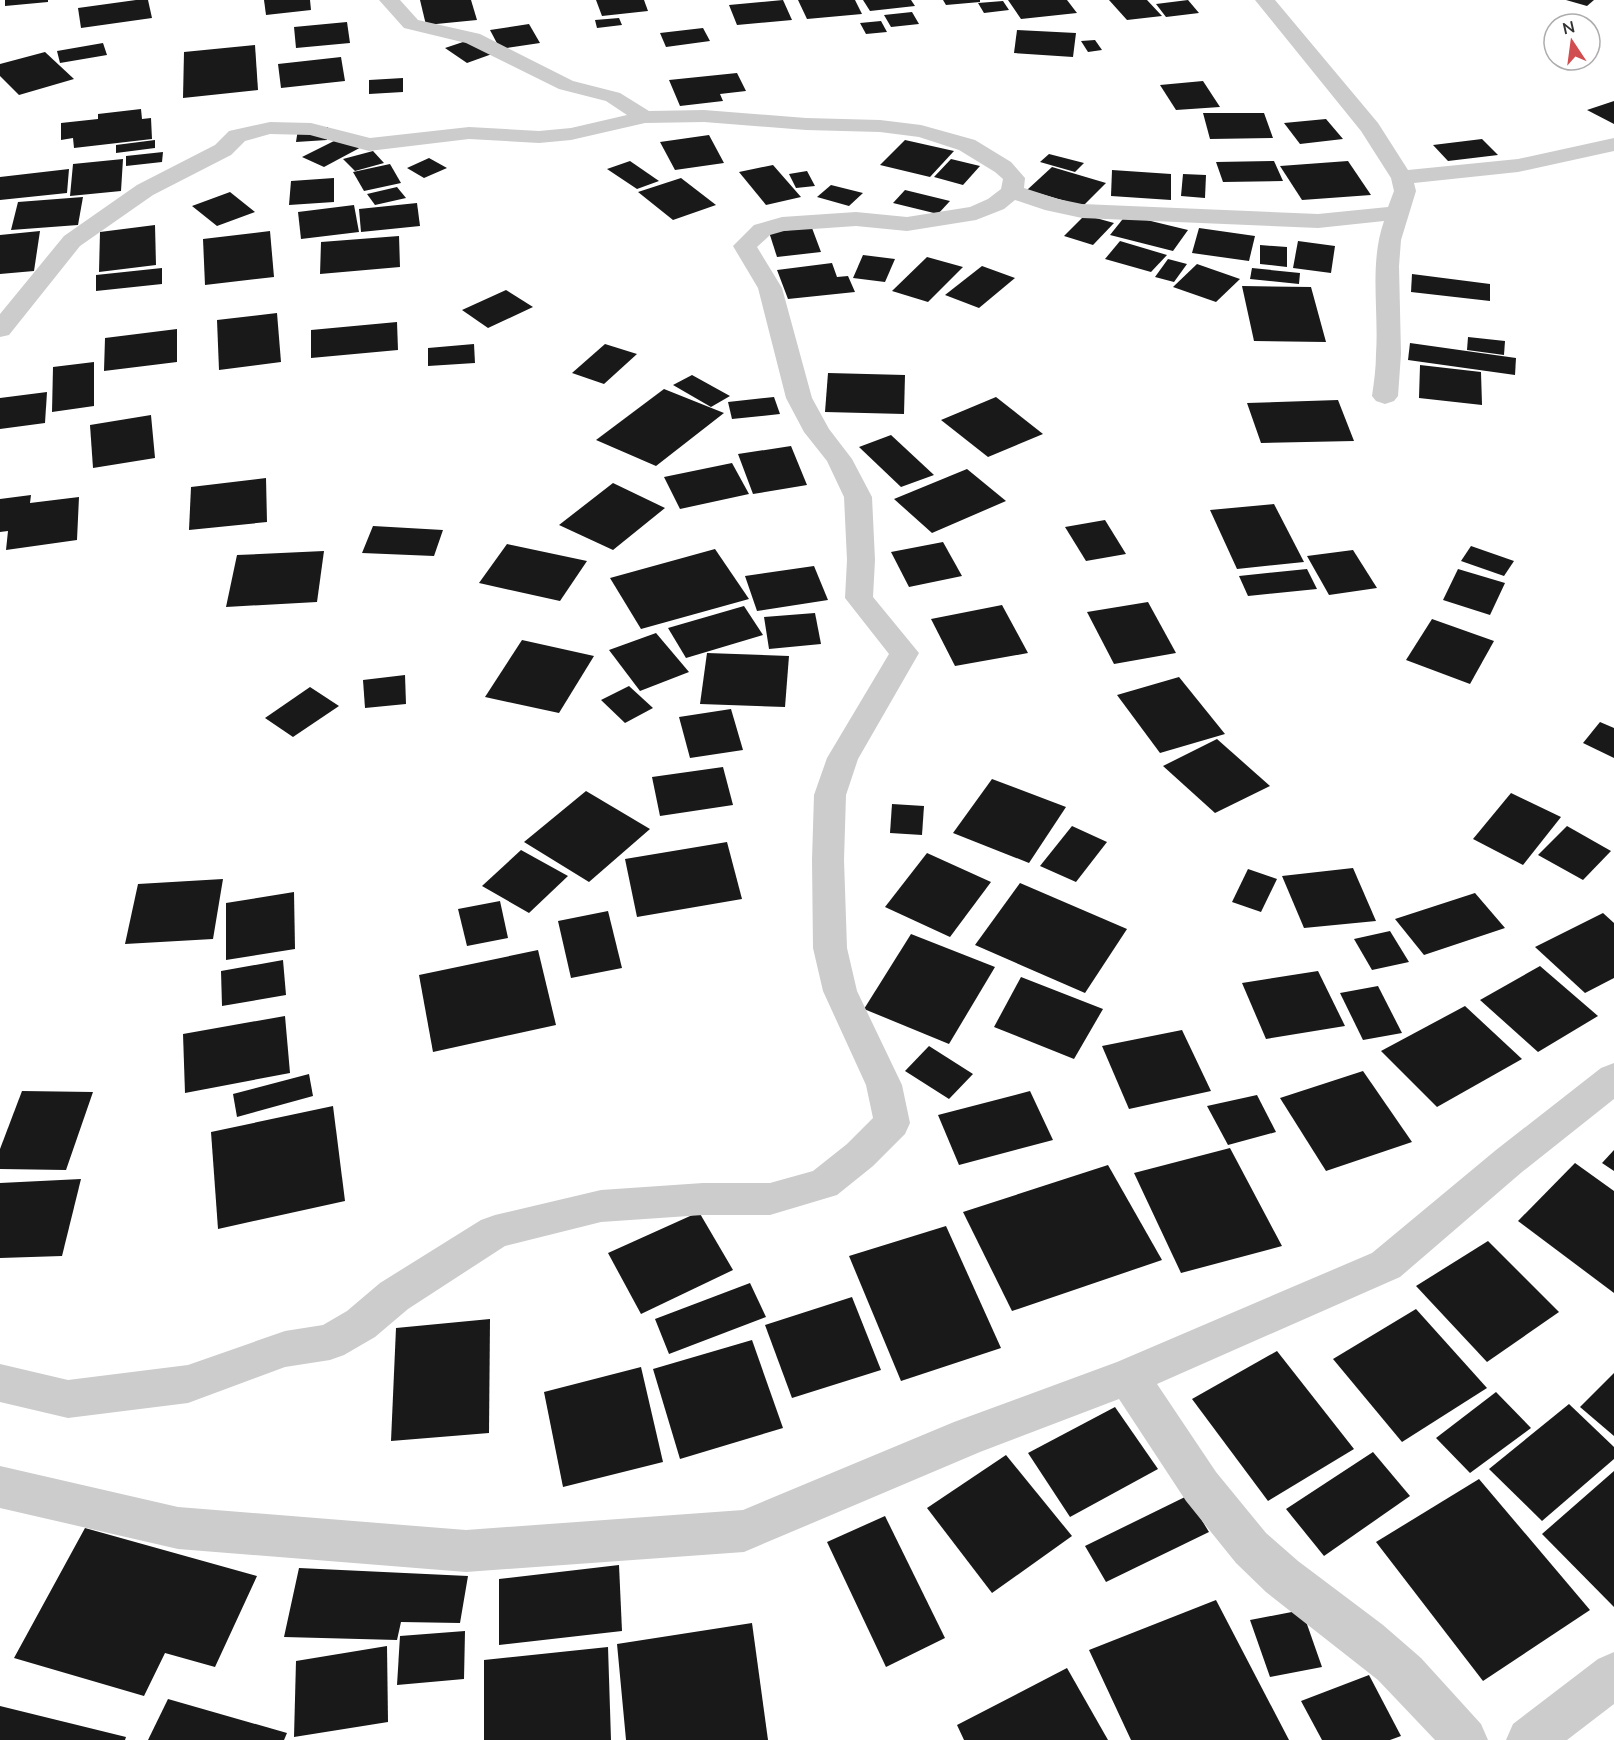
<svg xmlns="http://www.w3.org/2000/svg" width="1614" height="1740" font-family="Mulish,sans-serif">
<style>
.building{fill:#191919}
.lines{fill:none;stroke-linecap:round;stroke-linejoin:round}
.minor{fill:#ccc;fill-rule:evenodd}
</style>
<rect width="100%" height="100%" fill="#fff"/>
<!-- building -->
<g class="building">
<polygon points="5,0 48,0 48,2 5,6"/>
<polygon points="136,0 148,0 152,18 81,28 78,8"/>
<polygon points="264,0 310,0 311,10 266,15"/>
<polygon points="420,0 471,0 477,20 426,25"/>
<polygon points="596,0 644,0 648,11 602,16"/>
<polygon points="783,0 792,20 737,25 729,5"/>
<polygon points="798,0 855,0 862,14 807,19"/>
<polygon points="863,0 911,0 915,6 870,11"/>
<polygon points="943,0 980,0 980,2 946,5"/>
<polygon points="1008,0 1067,0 1077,13 1021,19"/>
<polygon points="1109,0 1147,0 1162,16 1127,20"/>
<polygon points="1188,0 1199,13 1166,17 1156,4"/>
<polygon points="1566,0 1594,0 1587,6"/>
<polygon points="1003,1 1009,10 984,13 978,3"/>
<polygon points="912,12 919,24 891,27 884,15"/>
<polygon points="619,18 622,25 597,28 595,20"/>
<polygon points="881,21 887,32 866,34 860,23"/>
<polygon points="347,22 350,43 296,48 294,27"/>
<polygon points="529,24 540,43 500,49 490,30"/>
<polygon points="703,28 710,41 666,47 660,33"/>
<polygon points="1017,30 1076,33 1073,57 1014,53"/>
<polygon points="469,40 492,54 467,63 445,48"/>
<polygon points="1095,40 1102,50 1088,52 1081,41"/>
<polygon points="103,43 107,55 60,63 57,51"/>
<polygon points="255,45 258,90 183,98 184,52"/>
<polygon points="45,52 74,79 19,95 0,76 0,64"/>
<polygon points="341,57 345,81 281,88 278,64"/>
<polygon points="737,73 746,91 720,94 723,101 680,106 669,80"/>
<polygon points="403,78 403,92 369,94 369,80"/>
<polygon points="1203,81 1220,107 1176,110 1160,85"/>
<polygon points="1614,101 1614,124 1587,110"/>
<polygon points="141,109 142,119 151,118 152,139 74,148 73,138 61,140 61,123 98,119 98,114"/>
<polygon points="1203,113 1264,113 1273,138 1210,139"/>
<polygon points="1326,119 1343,139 1300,144 1284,123"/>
<polygon points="328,127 327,140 296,142 298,129"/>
<polygon points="346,135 367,144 324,167 302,157"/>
<polygon points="709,135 724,163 675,170 660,142"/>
<polygon points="1482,139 1498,155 1448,161 1433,145"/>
<polygon points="155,140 155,148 116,153 116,145"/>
<polygon points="905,140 954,151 930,177 880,165"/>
<polygon points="373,151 384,163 355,171 343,159"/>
<polygon points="163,152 162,162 126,166 126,156"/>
<polygon points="1049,154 1084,163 1075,172 1040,162"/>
<polygon points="429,158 447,168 424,178 407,168"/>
<polygon points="123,159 121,191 70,196 73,164"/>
<polygon points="951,159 980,166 963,185 934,177"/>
<polygon points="630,161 659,181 637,189 607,169"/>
<polygon points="1274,161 1283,181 1223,182 1216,162"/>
<polygon points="1348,161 1371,195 1302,200 1280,166"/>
<polygon points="390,164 401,183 364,191 353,172"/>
<polygon points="773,165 801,197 766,205 739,172"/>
<polygon points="1052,167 1106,183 1083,206 1027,190"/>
<polygon points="69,169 67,193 0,200 0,177"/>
<polygon points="1112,170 1171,174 1171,200 1111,196"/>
<polygon points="807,171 815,186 796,188 789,174"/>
<polygon points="1183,174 1206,175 1205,198 1181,196"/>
<polygon points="334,178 334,202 289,205 291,181"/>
<polygon points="681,178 716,205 673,220 638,192"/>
<polygon points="831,185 863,193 849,206 817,197"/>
<polygon points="397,187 406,198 375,205 367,194"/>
<polygon points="905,190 950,201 938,214 893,203"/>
<polygon points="230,192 255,212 217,226 192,206"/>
<polygon points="83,197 78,225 11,230 18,202"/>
<polygon points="417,203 420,226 361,232 359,209"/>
<polygon points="354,205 359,232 301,239 298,212"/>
<polygon points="1085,215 1114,223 1093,245 1064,236"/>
<polygon points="1126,215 1188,230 1173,251 1110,235"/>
<polygon points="155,225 156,265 99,272 100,232"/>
<polygon points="812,228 821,252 777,257 769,232"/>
<polygon points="1199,228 1255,236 1249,261 1192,253"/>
<polygon points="40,231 34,271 0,274 0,235"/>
<polygon points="270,231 274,277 205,285 203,239"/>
<polygon points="399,236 400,267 320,274 321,242"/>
<polygon points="1120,241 1167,255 1151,272 1105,259"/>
<polygon points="1298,241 1335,246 1331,273 1293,268"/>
<polygon points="1260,245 1287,247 1287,267 1260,264"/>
<polygon points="863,255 895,259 885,282 853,278"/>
<polygon points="927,257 963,267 928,302 892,291"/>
<polygon points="1168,259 1187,264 1174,282 1155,277"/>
<polygon points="832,263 837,277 848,276 855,292 788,299 777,270"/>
<polygon points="1197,264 1240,279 1216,302 1173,287"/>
<polygon points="982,266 1015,278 979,308 945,295"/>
<polygon points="162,268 162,284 96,291 96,275"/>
<polygon points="1252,268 1300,273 1299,284 1250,279"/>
<polygon points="1412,274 1490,284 1490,301 1411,292"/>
<polygon points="1242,286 1311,287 1326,342 1254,341"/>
<polygon points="506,290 533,307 488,328 462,310"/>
<polygon points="277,313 281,362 219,370 217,320"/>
<polygon points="397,322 398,350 311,358 311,330"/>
<polygon points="177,329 177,362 104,371 105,338"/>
<polygon points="1468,337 1505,341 1504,355 1467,350"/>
<polygon points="1410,343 1516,358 1515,375 1408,360"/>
<polygon points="474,344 475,363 428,366 428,348"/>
<polygon points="605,344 637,354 604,384 572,373"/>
<polygon points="94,362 94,406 52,412 53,367"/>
<polygon points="1420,365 1481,372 1482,405 1419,398"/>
<polygon points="828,373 905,375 904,414 825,412"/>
<polygon points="692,375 730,396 711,407 673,385"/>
<polygon points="664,389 724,413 656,466 596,440"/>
<polygon points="47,392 45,423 0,429 0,398"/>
<polygon points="774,397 780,414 732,419 728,402"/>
<polygon points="996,397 1043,434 988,457 941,420"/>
<polygon points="1338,400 1354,441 1261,443 1247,403"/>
<polygon points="151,415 155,458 93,468 90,425"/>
<polygon points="891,435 934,475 901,487 859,447"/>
<polygon points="791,446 807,485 753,494 738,454"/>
<polygon points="732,463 749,494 680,509 664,477"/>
<polygon points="967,469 1006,501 932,533 894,499"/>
<polygon points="266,478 267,522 189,530 191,487"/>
<polygon points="613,483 665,508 613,550 559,525"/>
<polygon points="31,495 30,503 79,497 77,540 6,550 8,531 0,532 0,499"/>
<polygon points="1274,504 1304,562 1237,569 1210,510"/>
<polygon points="1105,520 1126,554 1086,561 1065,527"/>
<polygon points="373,526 443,530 434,556 362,553"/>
<polygon points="943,542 962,576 909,587 891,552"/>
<polygon points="507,544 587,561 560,601 479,583"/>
<polygon points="1471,546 1514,561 1504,576 1461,561"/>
<polygon points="715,549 749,599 641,629 610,578"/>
<polygon points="1353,550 1377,588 1329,595 1307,556"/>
<polygon points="324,551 317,602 226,607 237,555"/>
<polygon points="814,566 828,600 757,611 745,576"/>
<polygon points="1307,569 1317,589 1248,596 1239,576"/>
<polygon points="1458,569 1505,583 1490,615 1443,600"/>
<polygon points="1148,602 1176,653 1114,664 1087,612"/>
<polygon points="1002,605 1028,653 955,666 931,619"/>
<polygon points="744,606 763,635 686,658 668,628"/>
<polygon points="815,613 821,644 769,649 764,617"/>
<polygon points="1432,619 1494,641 1470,684 1406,660"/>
<polygon points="656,633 689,672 640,691 609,650"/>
<polygon points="522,640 594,656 559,713 485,697"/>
<polygon points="707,653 789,656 785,707 700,704"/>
<polygon points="405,675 406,704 365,708 363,680"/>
<polygon points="1179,677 1225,734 1160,753 1117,695"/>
<polygon points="629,686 653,708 625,723 601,700"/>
<polygon points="310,687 339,706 293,737 265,718"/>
<polygon points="731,709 743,750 690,758 679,717"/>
<polygon points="1600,722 1614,728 1614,758 1583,743"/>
<polygon points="1217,739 1270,786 1215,813 1163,766"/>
<polygon points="723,767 733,805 660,816 652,777"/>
<polygon points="992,779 1066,807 1029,863 953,833"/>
<polygon points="586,791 650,829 589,882 524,842"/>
<polygon points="1511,793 1561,817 1523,865 1473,839"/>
<polygon points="892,804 924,806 922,835 890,833"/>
<polygon points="1072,826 1107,842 1076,882 1040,866"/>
<polygon points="1567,826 1611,851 1583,880 1538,855"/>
<polygon points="727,842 742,899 637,917 625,859"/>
<polygon points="521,850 568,876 529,913 482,886"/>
<polygon points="927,853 991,882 950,937 885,907"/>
<polygon points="1353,868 1376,921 1304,928 1282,876"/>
<polygon points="1248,869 1277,879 1261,912 1232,902"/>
<polygon points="223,879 213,939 125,944 138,884"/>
<polygon points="1020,883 1127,929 1085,993 975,945"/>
<polygon points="294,892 295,949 226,960 226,903"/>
<polygon points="1475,893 1505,928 1424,955 1395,919"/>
<polygon points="500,901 508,938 467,946 458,909"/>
<polygon points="608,911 622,968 571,978 558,921"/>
<polygon points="1603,913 1614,923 1614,978 1585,993 1535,947"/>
<polygon points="1390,931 1409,962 1372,970 1354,939"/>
<polygon points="911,934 995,967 949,1044 864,1009"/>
<polygon points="538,950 556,1025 433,1052 419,975"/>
<polygon points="283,960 286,995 222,1006 221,971"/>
<polygon points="1540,966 1598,1016 1538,1052 1480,1000"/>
<polygon points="1318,971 1345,1026 1266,1039 1242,983"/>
<polygon points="1021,977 1103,1009 1074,1059 994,1027"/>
<polygon points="1378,986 1402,1033 1363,1040 1340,993"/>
<polygon points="1465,1006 1522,1059 1437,1107 1381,1051"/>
<polygon points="285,1016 290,1073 185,1093 183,1034"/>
<polygon points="1182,1030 1211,1091 1129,1109 1102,1046"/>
<polygon points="929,1046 973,1074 949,1099 905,1071"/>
<polygon points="1363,1071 1412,1142 1326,1171 1280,1098"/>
<polygon points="309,1074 313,1096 237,1117 233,1094"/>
<polygon points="22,1091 93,1092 66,1170 0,1169 0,1149"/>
<polygon points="1030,1091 1053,1140 959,1165 938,1115"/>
<polygon points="1257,1095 1276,1132 1228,1145 1207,1106"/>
<polygon points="333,1106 345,1201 218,1229 211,1132"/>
<polygon points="1230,1148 1282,1246 1181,1273 1134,1173"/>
<polygon points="1614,1150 1614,1171 1602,1163"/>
<polygon points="1575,1163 1614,1191 1614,1293 1518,1221"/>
<polygon points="1108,1165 1162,1260 1012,1311 963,1212"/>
<polygon points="81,1179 62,1256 0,1258 0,1183"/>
<polygon points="699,1212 733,1270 641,1314 608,1253"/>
<polygon points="946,1226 1001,1348 901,1381 849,1256"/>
<polygon points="1488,1241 1559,1312 1487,1362 1416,1286"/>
<polygon points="750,1283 766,1317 669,1354 655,1319"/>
<polygon points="852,1297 881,1370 792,1398 765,1325"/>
<polygon points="1416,1309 1487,1388 1402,1442 1333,1359"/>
<polygon points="490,1319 489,1433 391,1441 396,1328"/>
<polygon points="752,1340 783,1428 680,1459 653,1369"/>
<polygon points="1277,1351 1354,1449 1268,1501 1192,1399"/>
<polygon points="641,1367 663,1462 563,1487 544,1392"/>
<polygon points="1614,1373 1614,1436 1580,1407"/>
<polygon points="1496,1392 1531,1428 1470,1473 1436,1438"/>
<polygon points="1569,1404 1614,1447 1614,1459 1542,1521 1489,1469"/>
<polygon points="1115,1407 1158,1469 1070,1517 1028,1453"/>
<polygon points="1373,1452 1410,1496 1324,1556 1286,1509"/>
<polygon points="1006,1455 1072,1536 992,1593 927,1508"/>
<polygon points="1614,1471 1614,1607 1542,1534"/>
<polygon points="1479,1479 1590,1610 1483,1681 1376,1542"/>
<polygon points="1187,1496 1209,1532 1106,1582 1085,1546"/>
<polygon points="885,1516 945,1638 886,1667 827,1542"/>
<polygon points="85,1528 257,1576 215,1667 165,1653 144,1696 14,1658"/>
<polygon points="619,1565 622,1631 499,1645 499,1579"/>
<polygon points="299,1568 468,1576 460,1623 401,1622 397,1640 284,1637"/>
<polygon points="1216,1600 1289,1740 1131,1740 1089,1650"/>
<polygon points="1302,1610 1322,1667 1270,1677 1250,1620"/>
<polygon points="752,1623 768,1740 626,1740 617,1644"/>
<polygon points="465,1631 464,1679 397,1685 400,1636"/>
<polygon points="387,1646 388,1722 294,1737 296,1661"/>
<polygon points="608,1647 611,1740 484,1740 484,1660"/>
<polygon points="1067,1668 1108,1740 964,1740 957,1725"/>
<polygon points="1369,1675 1401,1736 1390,1740 1322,1740 1301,1701"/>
<polygon points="168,1699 287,1733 284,1740 148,1740"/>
<polygon points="0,1706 126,1737 125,1740 0,1740"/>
</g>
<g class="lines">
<!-- minor -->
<g class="minor">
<path d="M379,0H400L418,20L480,34L573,81L620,93L649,111L704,110L806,118L880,120L921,125L975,140L1011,162L1025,178L1024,188L1058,199L1082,204L1318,214L1388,207L1394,191L1391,178L1361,131L1255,0H1275L1378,123L1408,170L1518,159L1614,138V151L1518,172L1414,183L1416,191L1401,240L1399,266L1401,354L1398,396L1394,401L1385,404L1376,401L1372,396C1374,382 1376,368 1376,354C1379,310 1369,264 1384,221L1318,228L1082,218L1045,210L1015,200L1004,209L976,220L907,231L856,226L784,231L770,235L757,247L782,288L812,398L829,429L852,459L872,497L875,560L873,597L919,653L858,759L846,795L844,860L847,948L857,991L902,1085L910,1123L905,1134L873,1166L837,1195L770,1215H703L601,1222L505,1246L408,1309L375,1337L344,1355L330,1360L285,1367L188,1403L68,1418L0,1402V1364L68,1380L188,1365L285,1331L323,1325L347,1311L380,1283L481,1220L495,1215L601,1190L703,1183H770L813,1171L847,1144L873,1118L866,1085L823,991L813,948L812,860L814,795L827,758L889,654L845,598L847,560L844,497L827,461L804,432L786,398L758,288L733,246L754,225L782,217L856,212L907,217L970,207L988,199L1001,189L1003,179L995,172L959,150L919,137L880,132L806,130L704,122L645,123L571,140L539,143L469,139L369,151L310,135L270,134L245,141L231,155L153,195L80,246L9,335L0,337V314L64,236L137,185L215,145L229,131L270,122L311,123L370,138L469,127L539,131L571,128L627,115L606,101L559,89L466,43L404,28Z"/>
<polygon points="1614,1063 1614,1099 1522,1172 1400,1277 1157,1384 1216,1472 1266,1533 1298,1561 1383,1625 1421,1658 1481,1724 1488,1740 1435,1740 1378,1680 1266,1592 1236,1563 1186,1501 1119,1399 980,1452 744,1552 466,1572 178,1549 0,1508 0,1466 178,1507 466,1530 743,1510 954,1422 1117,1362 1372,1253 1496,1150 1601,1068"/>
<polygon points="1614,1652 1614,1704 1567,1740 1506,1740 1513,1724 1598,1659"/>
</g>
</g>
<!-- north arrow -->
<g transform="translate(1572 42) rotate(347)"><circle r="28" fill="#ffffff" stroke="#adadad" stroke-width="1.5"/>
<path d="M0-4.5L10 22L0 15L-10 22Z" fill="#d04d50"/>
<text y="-9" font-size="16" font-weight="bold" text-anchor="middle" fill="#323232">N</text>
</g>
</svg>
